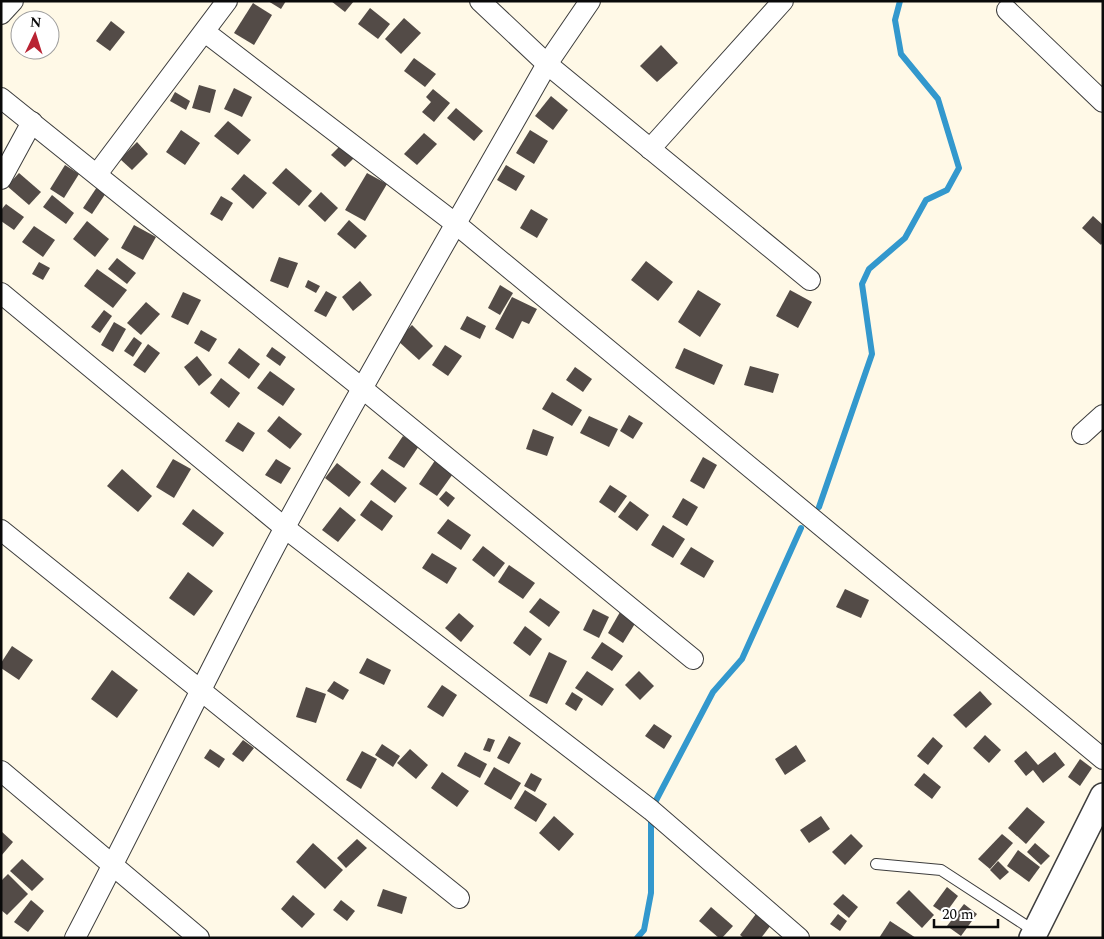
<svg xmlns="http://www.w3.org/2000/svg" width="1104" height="939" font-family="Spectral,serif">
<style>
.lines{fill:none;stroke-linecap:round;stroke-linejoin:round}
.stream{stroke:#3398cd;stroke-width:6}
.building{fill:#534b47}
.service-casing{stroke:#3d3d3d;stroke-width:12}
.minor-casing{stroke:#3d3d3d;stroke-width:22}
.tertiary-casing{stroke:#3d3d3d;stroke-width:28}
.service{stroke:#fff;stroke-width:10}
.minor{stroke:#fff;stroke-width:20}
.tertiary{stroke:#fff;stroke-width:25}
</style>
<rect width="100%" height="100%" fill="#fff9e7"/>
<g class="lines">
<!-- stream -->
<g class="stream">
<polyline points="819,507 872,354 862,284 869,269 905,238 926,200 947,190 959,168 938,99 901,54 895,20 900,1"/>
<polyline points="637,938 644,930 651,893 651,810 713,692 742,659 801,528"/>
</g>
</g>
<!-- building -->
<g class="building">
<polygon points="268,1 286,1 281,9"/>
<polygon points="331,1 354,1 345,12"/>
<polygon points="253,3 272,15 254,45 234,33"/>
<polygon points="370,8 390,24 378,39 358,24"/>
<polygon points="404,18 421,33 401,54 385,39"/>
<polygon points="111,21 125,32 110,51 96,41"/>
<polygon points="661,45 678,63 657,82 640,66"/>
<polygon points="414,58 436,74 425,87 404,71"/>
<polygon points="199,85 216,90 210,113 192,108"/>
<polygon points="234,88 252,97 242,117 224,109"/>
<polygon points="433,89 450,103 434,122 422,112 431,102 426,97"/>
<polygon points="175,92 190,101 186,110 170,101"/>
<polygon points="551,96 568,110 553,130 535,116"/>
<polygon points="456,108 483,131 474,141 447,118"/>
<polygon points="228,121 251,140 238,155 214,136"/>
<polygon points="181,130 200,143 185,165 166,152"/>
<polygon points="530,130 548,141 534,164 516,153"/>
<polygon points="424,133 437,144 417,165 404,154"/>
<polygon points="137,142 148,154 132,170 120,159"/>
<polygon points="340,146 354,158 345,167 331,155"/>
<polygon points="65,165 79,174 64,198 50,189"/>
<polygon points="506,165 525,176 516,191 497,180"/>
<polygon points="286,168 312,191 299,206 272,183"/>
<polygon points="19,173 41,192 29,205 7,186"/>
<polygon points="367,173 387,184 365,221 345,210"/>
<polygon points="244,174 267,193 253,209 231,189"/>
<polygon points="97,187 106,193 92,214 83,208"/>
<polygon points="321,192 338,208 325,222 308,206"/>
<polygon points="52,195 74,213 66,224 43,207"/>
<polygon points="221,196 233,203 222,221 210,214"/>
<polygon points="6,204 24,217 14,230 1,221 1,210"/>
<polygon points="531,209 548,219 537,238 520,228"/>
<polygon points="1093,216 1103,225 1103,242 1101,245 1082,228"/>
<polygon points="349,220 367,236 355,249 337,234"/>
<polygon points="87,221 109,239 95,257 73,239"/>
<polygon points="134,225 156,237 143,260 121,248"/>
<polygon points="34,226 55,240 43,257 22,242"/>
<polygon points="279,257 298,263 288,288 270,281"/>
<polygon points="117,258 136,273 127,284 108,269"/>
<polygon points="646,261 673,282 658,301 631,280"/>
<polygon points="39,262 50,268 43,280 32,274"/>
<polygon points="97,269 127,290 113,308 84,286"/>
<polygon points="308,280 320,286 316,293 305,287"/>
<polygon points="360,281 372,295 353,311 342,297"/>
<polygon points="500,285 513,293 500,315 488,308"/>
<polygon points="698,290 721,304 700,337 678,322"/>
<polygon points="790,290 812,302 798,328 776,316"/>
<polygon points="326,291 337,297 326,317 314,311"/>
<polygon points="183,292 201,300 188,325 171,317"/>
<polygon points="512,297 537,309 529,324 522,321 513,339 495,329"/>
<polygon points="146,302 160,314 141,335 127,323"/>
<polygon points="104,310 112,316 100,333 91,327"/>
<polygon points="467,316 486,326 480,339 460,329"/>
<polygon points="114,322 126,329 113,352 101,345"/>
<polygon points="412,325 433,346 419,360 397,340"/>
<polygon points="201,330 217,339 209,352 194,343"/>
<polygon points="134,337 142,343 133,357 124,351"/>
<polygon points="148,344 160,353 145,373 133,365"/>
<polygon points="445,345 462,356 448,376 432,365"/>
<polygon points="272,347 286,357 280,366 266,356"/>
<polygon points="239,348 260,364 249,379 228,363"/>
<polygon points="684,348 723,365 714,385 675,368"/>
<polygon points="197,356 212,375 199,386 184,367"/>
<polygon points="750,366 779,374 773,393 744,385"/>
<polygon points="575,367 592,379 583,392 566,380"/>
<polygon points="270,371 295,389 283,406 257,388"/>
<polygon points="221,378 240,393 229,408 210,393"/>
<polygon points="552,392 582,410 572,426 542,409"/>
<polygon points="629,415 643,423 633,439 620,431"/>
<polygon points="279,416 302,434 290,449 267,431"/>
<polygon points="589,416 618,429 609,447 580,433"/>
<polygon points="238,422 255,433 243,452 225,441"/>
<polygon points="533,429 554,437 547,456 526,449"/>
<polygon points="403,436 419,446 404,468 388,458"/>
<polygon points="703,457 717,465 704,489 690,481"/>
<polygon points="173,459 191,469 174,498 156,487"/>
<polygon points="276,459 291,468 281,484 265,475"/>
<polygon points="436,459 455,471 437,496 419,484"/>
<polygon points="337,463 361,482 349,497 325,478"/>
<polygon points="122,469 152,496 138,512 107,486"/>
<polygon points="382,469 407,488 395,503 370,484"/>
<polygon points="610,485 627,496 615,513 599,502"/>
<polygon points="446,491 455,498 448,507 439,499"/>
<polygon points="683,498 698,507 687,526 672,517"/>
<polygon points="371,500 393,516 382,531 360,515"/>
<polygon points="630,501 649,515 637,531 618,517"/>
<polygon points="340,507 356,520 338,542 322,530"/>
<polygon points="193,509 224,533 213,547 182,524"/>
<polygon points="448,519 471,535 461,550 437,533"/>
<polygon points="663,525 685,539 673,558 651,545"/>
<polygon points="483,546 505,563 494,577 472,560"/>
<polygon points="691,547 714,561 704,578 680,564"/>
<polygon points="432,553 457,568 447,584 422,568"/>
<polygon points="509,565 535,583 523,599 498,582"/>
<polygon points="188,572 213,591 194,616 169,598"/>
<polygon points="845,589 869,600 861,618 836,607"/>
<polygon points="540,598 560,612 549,627 529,612"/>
<polygon points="593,609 609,617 599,638 583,630"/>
<polygon points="620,612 636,622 623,643 608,633"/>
<polygon points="459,613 474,626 461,642 445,628"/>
<polygon points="525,626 542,639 530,656 513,643"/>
<polygon points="602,642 623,656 612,671 591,658"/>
<polygon points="12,646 33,660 19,680 1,668 1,663"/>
<polygon points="549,652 567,661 547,704 529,696"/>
<polygon points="367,658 391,670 384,685 359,673"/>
<polygon points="112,670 138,690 117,718 91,699"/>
<polygon points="587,671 614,689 602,706 575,688"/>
<polygon points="639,671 654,686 640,700 625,685"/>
<polygon points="334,681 349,690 343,700 327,691"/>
<polygon points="442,685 457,695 443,717 427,707"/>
<polygon points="306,687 326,694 316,723 296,717"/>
<polygon points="980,691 992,704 966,728 953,715"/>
<polygon points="572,692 583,699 576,711 565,704"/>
<polygon points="654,724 672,736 664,749 645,736"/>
<polygon points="985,735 1001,750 989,763 973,748"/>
<polygon points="509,736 521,743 509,764 497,758"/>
<polygon points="933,737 943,746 928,765 917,756"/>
<polygon points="488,738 495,740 490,752 483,750"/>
<polygon points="243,740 254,748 243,762 232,754"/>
<polygon points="382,744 400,756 393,767 375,755"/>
<polygon points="796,745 806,761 785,775 775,759"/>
<polygon points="210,749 225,759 219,768 204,758"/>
<polygon points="410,749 428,765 416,779 397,763"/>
<polygon points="362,751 377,759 361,789 346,780"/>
<polygon points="1026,751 1038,765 1055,752 1065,765 1043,783 1033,770 1026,776 1014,761"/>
<polygon points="465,752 487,764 480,778 457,766"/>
<polygon points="1080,759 1092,768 1080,786 1068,777"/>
<polygon points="494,767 521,783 511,800 484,784"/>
<polygon points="442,772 469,791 457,807 431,788"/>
<polygon points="531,773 542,779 535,792 524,786"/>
<polygon points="924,773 941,787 932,799 914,785"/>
<polygon points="525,790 547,804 536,822 514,808"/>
<polygon points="1027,807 1045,822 1026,844 1008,828"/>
<polygon points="554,816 574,834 559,851 539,833"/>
<polygon points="821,816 830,829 809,843 800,830"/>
<polygon points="1,831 13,842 1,856"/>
<polygon points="851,834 863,846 845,865 832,852"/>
<polygon points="1002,834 1013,843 990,869 978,859"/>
<polygon points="357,839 367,848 346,868 337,858"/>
<polygon points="313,843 343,870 325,889 296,862"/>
<polygon points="1035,843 1050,856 1041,865 1027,852"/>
<polygon points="1018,850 1040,867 1029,882 1007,866"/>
<polygon points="22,859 44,879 32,891 10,871"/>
<polygon points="998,861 1009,872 1000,880 990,870"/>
<polygon points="8,874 28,894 7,915 1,910 1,881"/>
<polygon points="947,887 958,896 945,914 933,906"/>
<polygon points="383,889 407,897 402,914 377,906"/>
<polygon points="909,890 934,915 922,928 896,903"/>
<polygon points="843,894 858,907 849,918 833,904"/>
<polygon points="293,895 315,914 302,928 281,909"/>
<polygon points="31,900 44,911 28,932 14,922"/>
<polygon points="341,900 355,911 347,921 333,910"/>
<polygon points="964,904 977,914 961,936 947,926"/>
<polygon points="711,907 733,926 722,938 719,938 699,921"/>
<polygon points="759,910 774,921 761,938 744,938 740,935"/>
<polygon points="838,914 847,921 840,931 830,924"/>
<polygon points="890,921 916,938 879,938"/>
</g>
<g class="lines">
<!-- service casing -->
<g class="service-casing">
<polyline id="service" points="876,864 941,870 1036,932"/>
</g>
<!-- minor casing -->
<g class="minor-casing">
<g id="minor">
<polyline points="480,1 547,64 810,280"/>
<polyline points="1007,10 1103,102"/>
<polyline points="1,14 13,1"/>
<polyline points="205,32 456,224 1103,759"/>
<polyline points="1,98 363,389 693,659"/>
<polyline points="650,149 783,1"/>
<polyline points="97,174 227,1"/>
<polyline points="1,179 32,122"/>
<polyline points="1,293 285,528 651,810 799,938"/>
<polyline points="1082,434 1103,415"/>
<polyline points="1,530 459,898"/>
<polyline points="1,771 199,938"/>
<path d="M75,938C146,802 212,664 284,529C369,373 459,219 547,64L590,1"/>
</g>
</g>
<!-- tertiary casing -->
<g class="tertiary-casing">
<polyline id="tertiary" points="1032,938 1103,796"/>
</g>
<!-- service -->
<use href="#service" class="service"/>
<!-- minor -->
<use href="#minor" class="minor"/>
<!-- tertiary -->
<use href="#tertiary" class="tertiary"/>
</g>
<!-- border -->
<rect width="1104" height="939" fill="none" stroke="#0a0a0a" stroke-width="5"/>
<!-- north arrow -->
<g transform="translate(35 35) rotate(4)"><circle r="24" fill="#ffffff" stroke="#9d9d9d"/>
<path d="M0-4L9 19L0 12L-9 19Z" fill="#b92333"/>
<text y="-8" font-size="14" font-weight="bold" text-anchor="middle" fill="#0a0a0a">N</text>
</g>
<!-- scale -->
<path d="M934 919v8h64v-8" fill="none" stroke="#0a0a0a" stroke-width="2.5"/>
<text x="942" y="919" font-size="15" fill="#0a0a0a" stroke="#ffffff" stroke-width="4" paint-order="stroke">20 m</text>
</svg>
